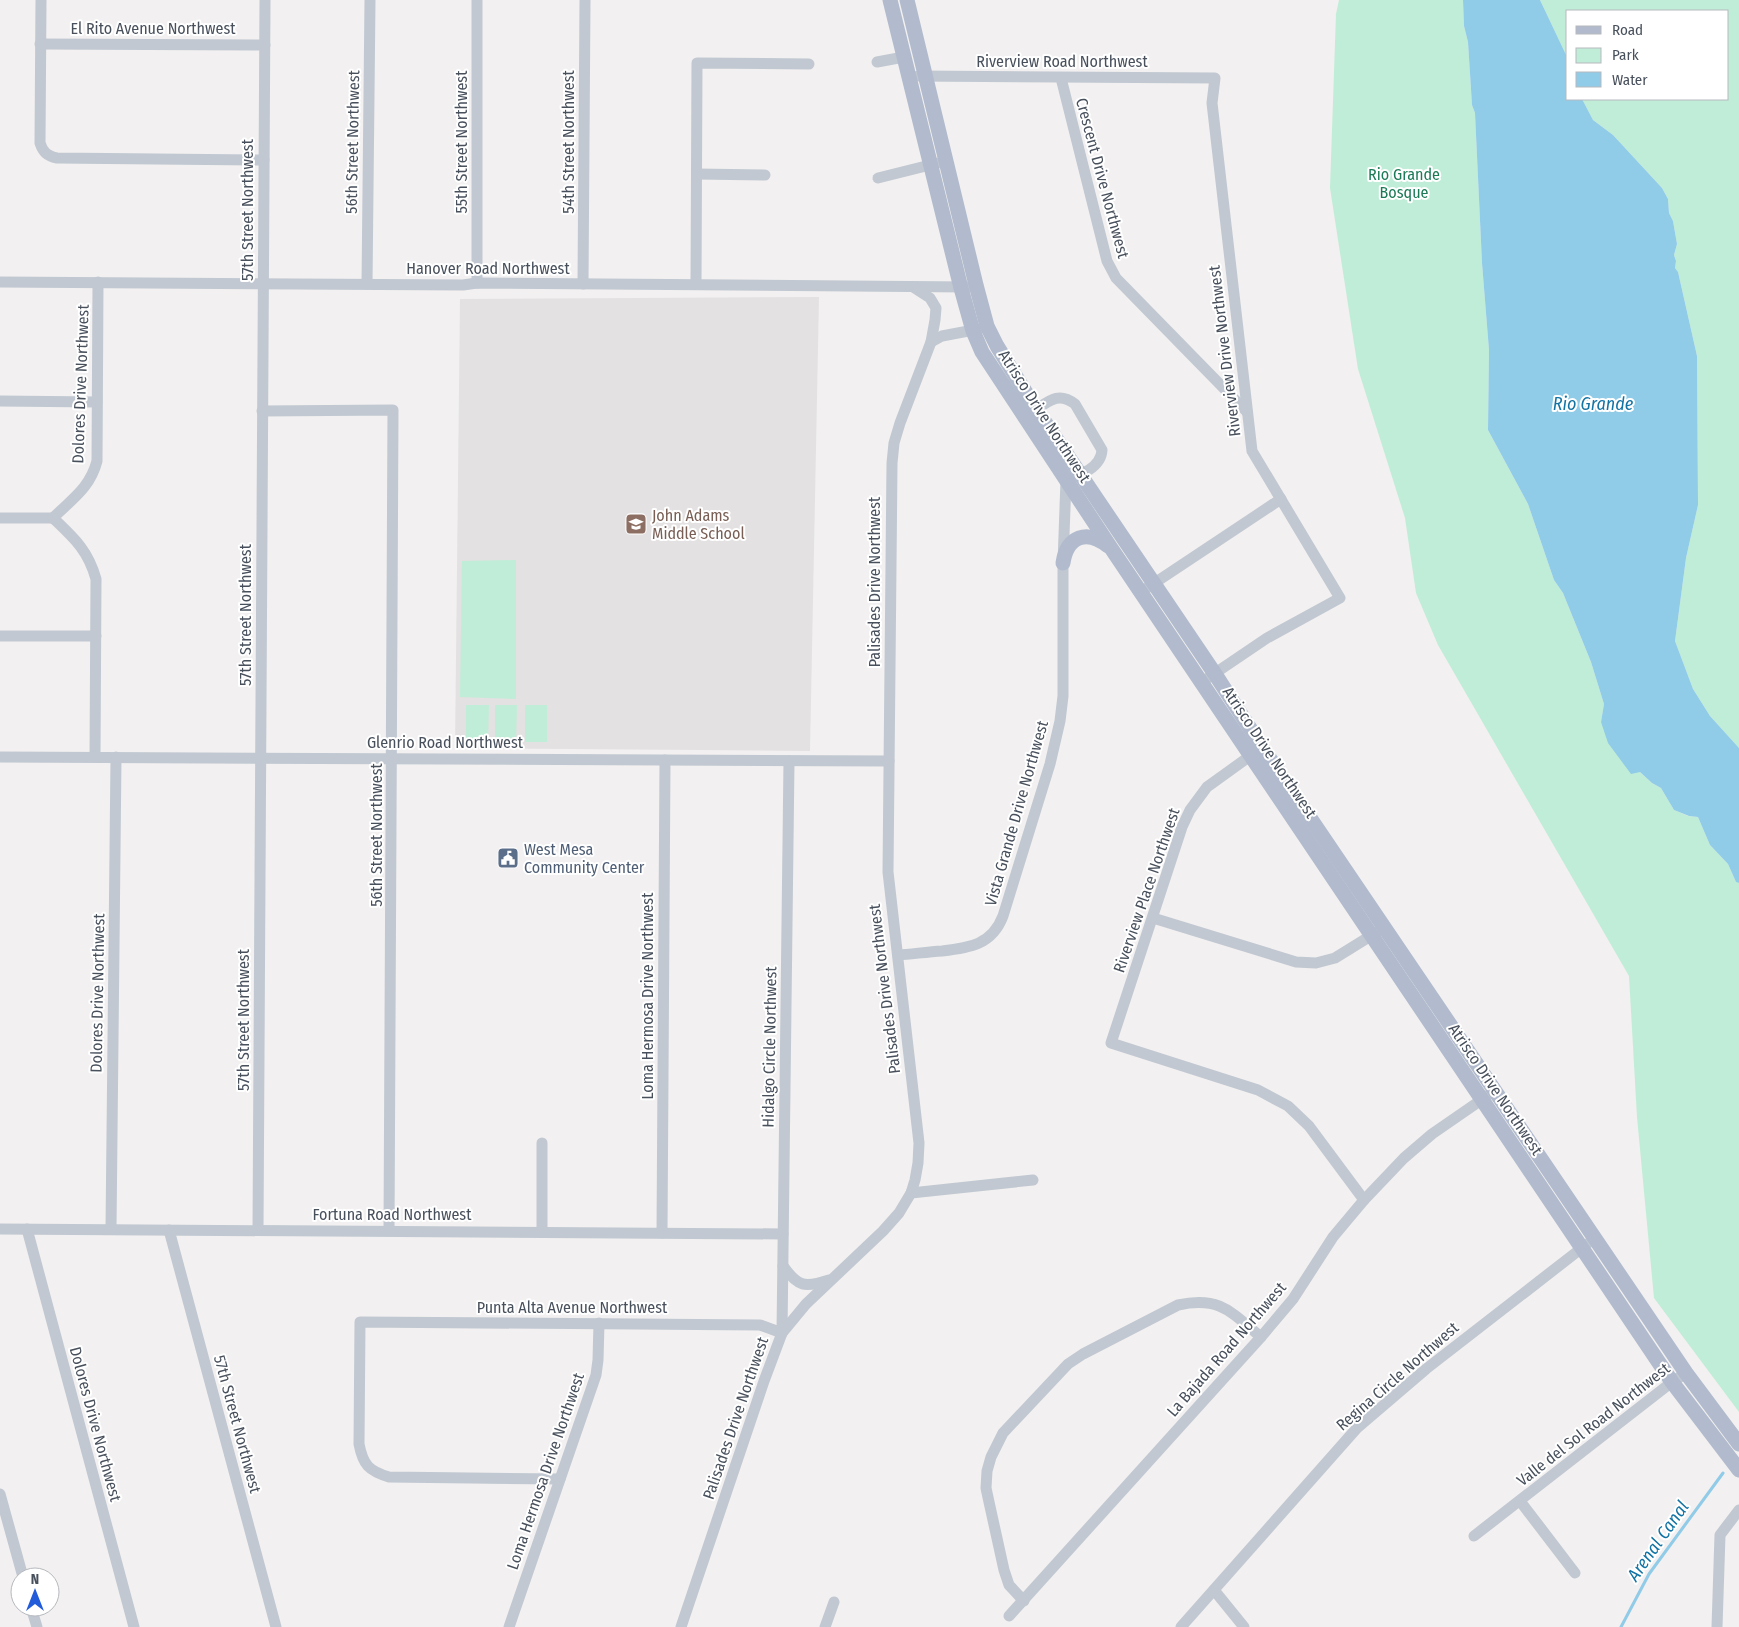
<svg xmlns="http://www.w3.org/2000/svg" width="1739" height="1627" font-family="'Fira Sans Condensed',sans-serif">
<style>
.education{fill:#e3e1e1}
.green{fill:#c0edd7}
.water{fill:#90cbe8}
.lines{fill:none;stroke-linecap:round;stroke-linejoin:round}
.stream{stroke:#90cbe8;stroke-width:3}
.minor{stroke:#c1c8d1;stroke-width:11}
.major{stroke:#b1bbcd;stroke-width:15}
.labels{text-anchor:middle;stroke-width:4;stroke-linejoin:round;paint-order:stroke}
.street-label{font-size:16px;fill:#48505c;stroke:#fff}
.park-label{font-size:16px;fill:#1c7b57;stroke:#fff}
.education-label{font-size:16px;fill:#785e54;stroke:#fff;text-anchor:start}
.service-label{font-size:16px;fill:#4e5e75;stroke:#fff;text-anchor:start}
.water-label{font-size:18px;font-style:italic;fill:#1374a4;stroke:#fff}
</style>
<rect width="100%" height="100%" fill="#f2f0f0"/>
<!-- education -->
<polygon class="education" points="819,297 810,751 455,748 460,299"/>
<!-- green -->
<g class="green">
<polygon points="1339,0 1463,0 1464,26 1468,42 1472,105 1475,113 1482,263 1489,350 1488,430 1528,504 1554,580 1563,593 1591,662 1604,704 1601,722 1640,772 1652,783 1661,788 1674,810 1688,816 1698,817 1710,845 1728,864 1736,882 1739,883 1739,1412 1654,1298 1637,1117 1629,976 1438,645 1416,593 1405,518 1358,369 1330,188 1336,14"/>
<polygon points="1540,0 1739,0 1739,748 1710,716 1693,689 1675,641 1686,558 1698,505 1697,356 1678,272 1675,268 1676,261 1674,255 1677,244 1673,221 1669,213 1668,199 1662,188 1613,135 1593,120 1582,99 1728,99 1728,11 1568,11 1568,59"/>
<polygon points="516,560 516,699 460,697 462,561"/>
<polygon points="466,705 489,705 488,742 466,741"/>
<polygon points="495,705 517,705 516,742 495,742"/>
<rect x="525" y="705" width="22" height="37"/>
</g>
<!-- water -->
<polygon class="water" points="1463,0 1540,0 1568,59 1568,99 1582,99 1593,120 1613,135 1662,188 1668,199 1669,213 1673,221 1677,244 1674,255 1676,261 1675,268 1678,272 1697,356 1698,505 1686,558 1675,641 1693,689 1710,716 1739,748 1739,883 1736,882 1728,864 1710,845 1698,817 1689,816 1674,810 1661,788 1652,783 1640,772 1631,774 1608,743 1601,722 1604,704 1591,662 1563,593 1554,580 1528,504 1488,430 1489,350 1482,263 1475,113 1472,105 1468,42 1464,26"/>
<g class="lines">
<!-- stream -->
<polyline class="stream" points="1621,1627 1649,1574 1723,1473"/>
<!-- minor -->
<g class="minor">
<path d="M41,0L40,143C43,152 47,156 57,158L264,160"/>
<polyline points="40,44 265,45"/>
<polyline points="877,62 904,57"/>
<polyline points="918,76 1215,78 1212,103 1252,451 1340,598 1267,638 1202,682"/>
<polyline points="1061,78 1107,261 1116,278 1247,412"/>
<polyline points="697,174 765,175"/>
<polyline points="878,178 938,163"/>
<polyline points="0,282 463,285 477,283 967,287"/>
<polyline points="477,283 477,0"/>
<polyline points="367,284 370,0"/>
<polyline points="583,284 585,0"/>
<polyline points="696,284 697,63 809,64"/>
<polyline points="931,342 942,336 979,329"/>
<polyline points="0,401 97,402"/>
<polyline points="262,411 393,410 389,1230"/>
<polyline points="0,518 53,518"/>
<path d="M53,518C74,538 88,550 96,579L95,757"/>
<path d="M53,518C72,499 90,488 97,461L98,282"/>
<polyline points="1147,588 1281,499"/>
<polyline points="0,636 96,636"/>
<polyline points="1257,751 1207,787 1190,810 1182,827 1111,1043 1258,1090 1288,1106 1309,1126 1364,1200"/>
<polyline points="0,757 889,761"/>
<polyline points="1153,918 1296,962 1316,963 1335,958 1377,932"/>
<path d="M898,955C912,954 927,952 942,951C969,948 992,945 1003,916L1050,764L1060,721L1063,696V563L1066,480C1080,475 1101,468 1102,450L1075,404C1057,390 1047,403 1031,413"/>
<polyline points="911,1193 1033,1180"/>
<polyline points="0,1229 783,1234"/>
<polyline points="27,1229 134,1627"/>
<polyline points="111,1229 116,757"/>
<polyline points="169,1230 276,1627"/>
<polyline points="258,1230 265,0"/>
<polyline points="542,1232 542,1143"/>
<polyline points="662,1233 665,760"/>
<path d="M783,1266C798,1287 805,1288 829,1280"/>
<polyline points="782,1333 789,761"/>
<path d="M560,1479L389,1477C369,1471 363,1465 359,1444L360,1322L760,1325L782,1333"/>
<polyline points="0,1494 23,1577"/>
<polyline points="1520,1501 1575,1573"/>
<polyline points="1474,1536 1672,1382 1686,1373"/>
<polyline points="1214,1590 1244,1627"/>
<path d="M1024,1601L1009,1585L1004,1570L989,1502L986,1488L987,1471L991,1457L1003,1433L1068,1364L1083,1354L1178,1305C1220,1296 1231,1312 1261,1337"/>
<polyline points="31,1607 37,1627"/>
<polyline points="1009,1616 1261,1337 1293,1299 1333,1237 1364,1200 1404,1158 1432,1134 1487,1096"/>
<polyline points="509,1627 596,1375 598,1360 599,1323"/>
<polyline points="681,1627 764,1381 782,1333 806,1304 883,1231 899,1213 911,1193 915,1180 918,1163 919,1143 888,872 892,463 894,443 900,423 931,342 935,320 936,308 930,298 913,287"/>
<polyline points="825,1627 834,1602"/>
<polyline points="1181,1627 1357,1428 1426,1369 1587,1244"/>
<polyline points="1717,1627 1720,1535 1739,1510"/>
</g>
<!-- major -->
<g class="major">
<polyline points="890,0 961,288 973,331 982,352 1111,548 1672,1382 1739,1470"/>
<polyline points="907,0 976,285 987,326 997,346 1036,409 1215,674 1262,747 1686,1373 1739,1444"/>
<path d="M1063,563C1067,536 1087,529 1108,546"/>
</g>
</g>
<!-- icons -->
<defs>
<g id="school-square" transform="scale(1.125)"><rect x="-9" y="-9" width="18" height="18" rx="4" fill="#8d6e63" stroke="#fff"/><path d="M0-5L7-2L0 1L-7-2ZM-4 1L0 2.5L4 1V4Q0 6-4 4Z" fill="#fff"/></g>
<g id="civic-square" transform="scale(1.125)"><rect x="-9" y="-9" width="18" height="18" rx="4" fill="#5c6f8a" stroke="#fff"/><path d="M-.6-6.5H3V-4.5H.6V-3L4-1V1h2V6H-6V1h2V-1L-.6-3ZM-1.2 2.5V6h2.4V2.5Z" fill="#fff"/></g>
</defs>
<g fill-rule="evenodd">
<use href="#school-square" x="636" y="524"/>
<use href="#civic-square" x="508" y="858"/>
</g>
<g class="labels">
<!-- street labels -->
<g class="street-label">
<text x="153" y="34">El Rito Avenue Northwest</text>
<text x="1062" y="67">Riverview Road Northwest</text>
<text transform="translate(352 142) rotate(-89)" y="6">56th Street Northwest</text>
<text transform="translate(461 142) rotate(-90)" y="6">55th Street Northwest</text>
<text transform="translate(568 142) rotate(-90)" y="6">54th Street Northwest</text>
<text transform="translate(1103 178) rotate(75)" y="6">Crescent Drive Northwest</text>
<text transform="translate(247 210) rotate(-90)" y="6">57th Street Northwest</text>
<text x="488" y="274">Hanover Road Northwest</text>
<text transform="translate(1224 351) rotate(-97)" y="6">Riverview Drive Northwest</text>
<text transform="translate(80 384) rotate(-88)" y="6">Dolores Drive Northwest</text>
<text transform="translate(1045 416) rotate(57)" y="6">Atrisco Drive Northwest</text>
<text transform="translate(874 582) rotate(-90)" y="6">Palisades Drive Northwest</text>
<text transform="translate(245 615) rotate(-90)" y="6">57th Street Northwest</text>
<text x="445" y="748">Glenrio Road Northwest</text>
<text transform="translate(1270 752) rotate(56)" y="6">Atrisco Drive Northwest</text>
<text transform="translate(1016 813) rotate(-74)" y="6">Vista Grande Drive Northwest</text>
<text transform="translate(376 835) rotate(-90)" y="6">56th Street Northwest</text>
<text transform="translate(1146 890) rotate(-71)" y="6">Riverview Place Northwest</text>
<text transform="translate(884 989) rotate(-97)" y="6">Palisades Drive Northwest</text>
<text transform="translate(97 993) rotate(-89)" y="6">Dolores Drive Northwest</text>
<text transform="translate(647 996) rotate(-90)" y="6">Loma Hermosa Drive Northwest</text>
<text transform="translate(243 1020) rotate(-90)" y="6">57th Street Northwest</text>
<text transform="translate(769 1047) rotate(-89)" y="6">Hidalgo Circle Northwest</text>
<text transform="translate(1496 1089) rotate(56)" y="6">Atrisco Drive Northwest</text>
<text x="392" y="1220">Fortuna Road Northwest</text>
<text x="572" y="1313">Punta Alta Avenue Northwest</text>
<text transform="translate(1226 1349) rotate(-49)" y="6">La Bajada Road Northwest</text>
<text transform="translate(1397 1376) rotate(-41)" y="6">Regina Circle Northwest</text>
<text transform="translate(735 1418) rotate(-71)" y="6">Palisades Drive Northwest</text>
<text transform="translate(96 1424) rotate(75)" y="6">Dolores Drive Northwest</text>
<text transform="translate(238 1424) rotate(75)" y="6">57th Street Northwest</text>
<text transform="translate(1593 1424) rotate(-38)" y="6">Valle del Sol Road Northwest</text>
<text transform="translate(545 1471) rotate(-71)" y="6">Loma Hermosa Drive Northwest</text>
</g>
<!-- park labels -->
<g class="park-label">
<text x="1404" y="180">Rio Grande<tspan x="1404" dy="18">Bosque</tspan></text>
</g>
<!-- education labels -->
<g class="education-label">
<text x="652" y="521">John Adams<tspan x="652" dy="18">Middle School</tspan></text>
</g>
<!-- service labels -->
<g class="service-label">
<text x="524" y="855">West Mesa<tspan x="524" dy="18">Community Center</tspan></text>
</g>
<!-- water labels -->
<g class="water-label">
<text x="1593" y="410">Rio Grande</text>
<text transform="translate(1658 1541) rotate(-55)" y="6">Arenal Canal</text>
</g>
</g>
<!-- legend -->
<rect x="1566" y="10" width="162" height="90" fill="#ffffff" stroke="#b6b9be"/>
<rect x="1576" y="26" width="25" height="8" fill="#b1bbcd" stroke="#b6b9be"/>
<text x="1612" y="35" font-size="15" fill="#48505c">Road</text>
<rect x="1576" y="48" width="25" height="15" fill="#c0edd7" stroke="#b6b9be"/>
<text x="1612" y="60" font-size="15" fill="#48505c">Park</text>
<rect x="1576" y="72" width="25" height="15" fill="#90cbe8" stroke="#b6b9be"/>
<text x="1612" y="85" font-size="15" fill="#48505c">Water</text>
<!-- north arrow -->
<g transform="translate(35 1592)"><circle r="24" fill="#ffffff" stroke="#b6b9be"/>
<path d="M0-4L9 19L0 12L-9 19Z" fill="#225cda"/>
<text y="-8" font-size="14" font-weight="bold" text-anchor="middle" fill="#48505c">N</text>
</g>
</svg>
